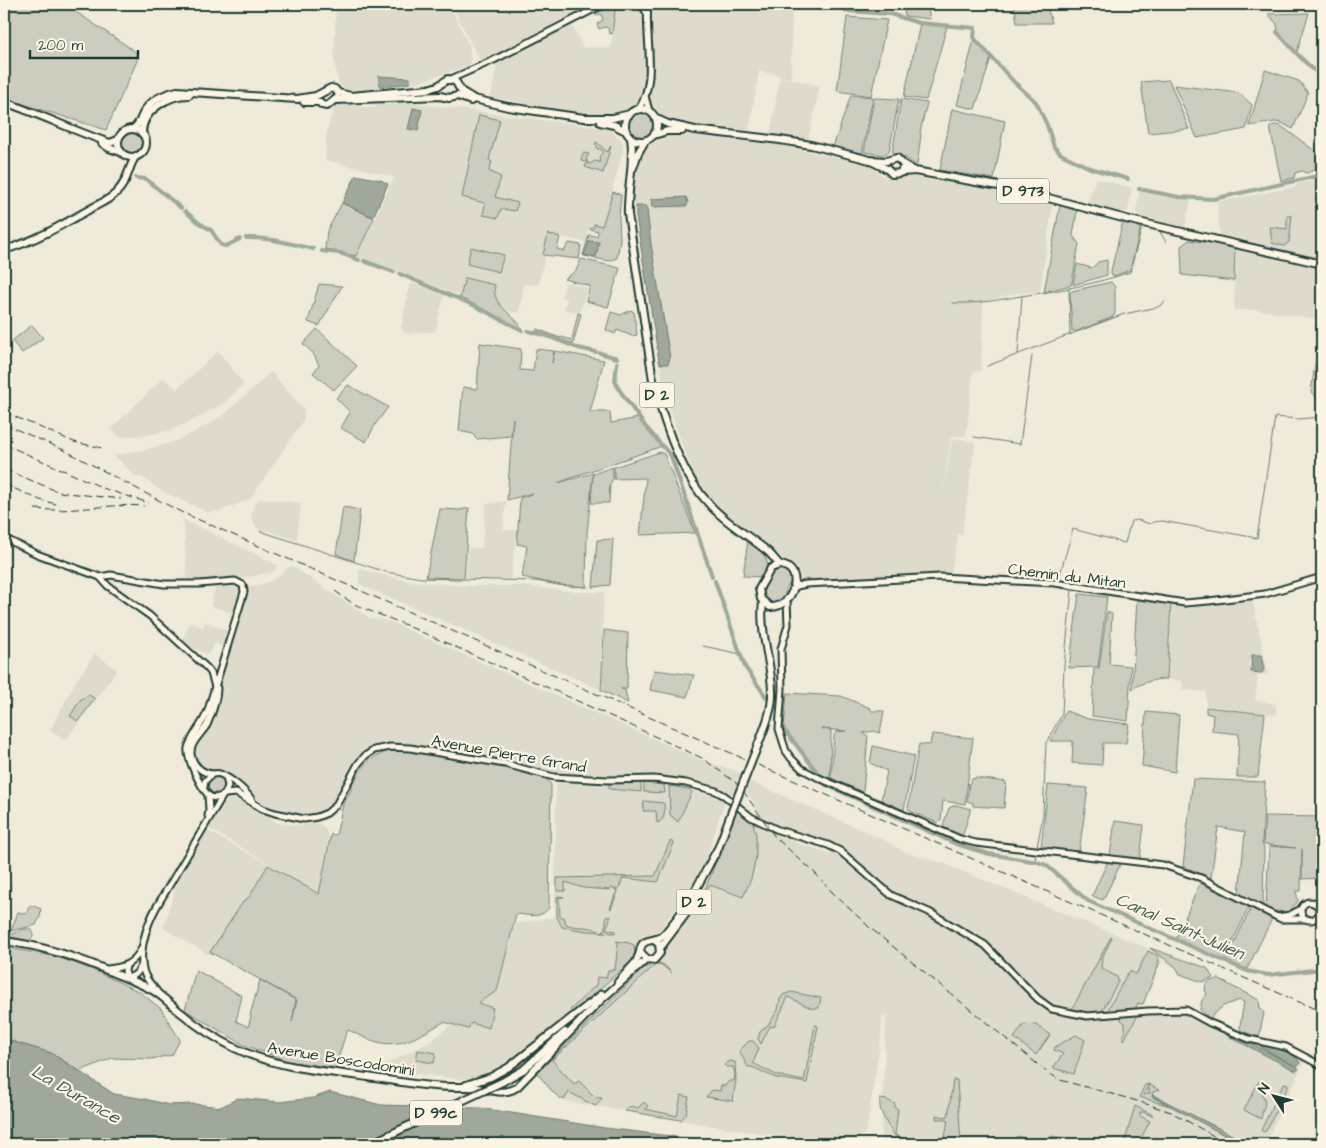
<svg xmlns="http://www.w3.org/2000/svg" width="1326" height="1148" font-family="'Architects Daughter',sans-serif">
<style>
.built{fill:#dedbcc}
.green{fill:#cccdbf;stroke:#76857a}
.water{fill:#9fa89a;stroke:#6c7d71}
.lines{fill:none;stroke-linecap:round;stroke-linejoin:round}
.stream{stroke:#6c7d71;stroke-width:1}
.canal{stroke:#9fa89a;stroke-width:4}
.minor-casing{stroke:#1f3d34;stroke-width:9}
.major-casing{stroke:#1f3d34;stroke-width:10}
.minor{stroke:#fcf5e5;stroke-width:5}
.major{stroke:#fcf5e5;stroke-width:6}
.rail{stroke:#1f3d34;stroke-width:1;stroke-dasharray:8 4;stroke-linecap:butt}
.major-bridge-casing{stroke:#1f3d34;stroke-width:10;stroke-linecap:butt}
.major-bridge{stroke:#fcf5e5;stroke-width:6}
.labels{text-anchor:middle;stroke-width:4.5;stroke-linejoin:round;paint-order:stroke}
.shield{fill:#fcf5e5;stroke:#617469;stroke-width:1}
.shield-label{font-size:15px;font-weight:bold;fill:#1f3d34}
.street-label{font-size:16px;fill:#1f3d34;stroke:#fcf5e5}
.water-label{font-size:18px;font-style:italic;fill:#455d53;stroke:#fcf5e5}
</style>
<rect width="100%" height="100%" fill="#efeada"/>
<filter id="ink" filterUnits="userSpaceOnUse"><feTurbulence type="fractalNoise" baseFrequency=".02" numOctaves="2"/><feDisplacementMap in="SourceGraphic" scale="10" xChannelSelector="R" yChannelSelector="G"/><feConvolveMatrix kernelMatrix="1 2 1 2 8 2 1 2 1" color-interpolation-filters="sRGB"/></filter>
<g filter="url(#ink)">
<!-- built -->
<g class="built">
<polygon points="336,4 449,4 469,45 471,62 468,66 419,82 364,91 344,91 338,80 334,61"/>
<polygon points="451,4 597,4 483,61 479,59"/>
<polygon points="617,4 635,4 642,12 654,4 747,4 792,9 791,78 759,71 749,131 694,125 664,119 650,105 638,102 621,113 612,116 567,112 491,97 497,62 572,24 583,48 591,47 611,48"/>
<polygon points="780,76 820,86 808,140 770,135"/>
<polygon points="377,102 413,103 610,129 620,139 624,145 603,227 590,226 586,242 550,235 538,285 524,284 519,313 498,310 357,256 392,181 395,177 325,160 326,137 330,119 336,105 358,105 362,107 376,108"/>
<polygon points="663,134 743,137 866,164 886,177 909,177 956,183 1053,203 1040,292 1017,293 983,302 981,370 973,372 966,436 951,436 942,500 952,438 975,442 962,535 958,534 951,574 804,581 797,571 764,542 723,512 701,490 686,456 662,385 661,362 636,222 633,195 635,174 643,151 647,146"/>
<polygon points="1096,178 1132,188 1128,210 1123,214 1087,204"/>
<polygon points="1322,180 1322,291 1317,319 1256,310 1234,310 1236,239 1220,235 1217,202 1296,187 1297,183"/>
<polygon points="1140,191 1191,200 1185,227 1140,216 1136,212"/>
<polygon points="566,282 588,288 579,313 564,309 567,299 561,297"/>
<polygon points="410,283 431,289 444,296 435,332 421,332 406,334 401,329"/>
<polygon points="218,351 244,384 225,402 196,419 169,431 146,435 120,437 111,429 163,378 177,389"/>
<polygon points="271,372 304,410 304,419 250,499 220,511 207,512 163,492 142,477 136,477 114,455 144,450 173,442 195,432 225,414"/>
<polygon points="260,498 301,503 297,540 257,528 251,517 254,505"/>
<polygon points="506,501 503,530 517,530 510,580 465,579 468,548 482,548 486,504"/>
<polygon points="182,519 278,565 273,572 238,579 187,583 184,525"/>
<polygon points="292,566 371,619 388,621 699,759 741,773 733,797 715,789 677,777 622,775 592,776 544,771 513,761 385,742 373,746 358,756 350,768 339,795 331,805 321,812 300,815 270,808 263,804 239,782 223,772 206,768 195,760 194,747 211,720 246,588 269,582 281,574 288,567"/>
<polygon points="359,569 408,581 463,586 522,586 578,592 604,592 600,689 359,584"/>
<polygon points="234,584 240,587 240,592 233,613 210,606 216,585"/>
<polygon points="1252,598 1268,674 1258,675 1255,700 1276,704 1276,715 1206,706 1206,692 1182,689 1183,681 1168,679 1172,604 1201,604"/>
<polygon points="205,622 228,631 224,647 215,643 208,655 195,649 183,639 190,623 203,627"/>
<polygon points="95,654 117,670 66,740 50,730 76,681"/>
<polygon points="561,780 597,783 642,781 671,784 725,800 706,859 690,891 659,930 653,934 641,937 637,946 635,955 632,960 589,999 523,1051 485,1076 475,1079 460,1079 386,1070 382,1066 432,1041 451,1024 497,991 514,924 555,917 556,786"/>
<polygon points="749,781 882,839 905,852 945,864 1148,948 1163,958 1142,1007 1090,1014 1050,1006 1035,993 997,954 978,938 892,892 846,850 830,842 777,827 762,818 752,799 745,790"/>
<polygon points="234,796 278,823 302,826 316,822 324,827 330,839 297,1000 211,952 209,955 163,928 182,868 206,830 286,874 208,828 225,799"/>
<polygon points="737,808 755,824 797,843 836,855 887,896 902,905 911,907 926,914 980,944 1039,1003 1051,1011 1068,1015 1114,1016 1178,1011 1188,1013 1207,1024 1284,1048 1305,1059 1265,1144 881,1144 886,1017 882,1016 881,1036 867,1128 864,1134 856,1141 848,1144 835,1144 789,1138 564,1101 535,1073 645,965 656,962 663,954 666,944 684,923 701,896"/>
<polygon points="4,883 13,884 4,925"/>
</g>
<!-- green -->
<g class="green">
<polygon points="4,4 64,4 136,52 137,61 106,130 4,98"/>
<polygon points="616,4 612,34 609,33 608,28 605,27 599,29 597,24 603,20 601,14 596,16 595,14"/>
<polygon points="903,4 927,4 930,19 905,16"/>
<polygon points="1014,4 1046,4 1052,23 1017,23"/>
<polygon points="1309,13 1297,52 1278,32 1277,24 1268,14"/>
<polygon points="847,17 887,20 871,96 837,91"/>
<polygon points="920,24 947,26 926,100 904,97"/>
<polygon points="974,40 991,58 975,109 957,105"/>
<polygon points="1265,70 1299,81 1308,93 1293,129 1282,123 1275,122 1249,126"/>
<polygon points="1169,80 1189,129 1148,133 1141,82"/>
<polygon points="1174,85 1239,93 1252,105 1246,129 1197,138"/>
<polygon points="851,95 873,97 862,153 833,147"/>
<polygon points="874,98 899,99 889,152 883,155 864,152"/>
<path d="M901,99L927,103L920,132L921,135L917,165C908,161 902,153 892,154Z"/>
<polygon points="952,109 1005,121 994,179 940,170"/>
<circle cx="641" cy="125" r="13"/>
<polygon points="479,115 500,120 489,160 492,162 489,171 501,177 495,197 518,203 515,211 501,209 498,218 483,215 485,204 484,203 462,197"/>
<polygon points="1274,125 1281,126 1322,156 1320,167 1307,173 1301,171 1295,173 1294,178 1281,181 1270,127"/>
<circle cx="132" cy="143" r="12"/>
<polygon points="597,142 607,152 611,146 603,173 585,167 587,162 581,161 583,153 589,154 586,158 588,163 590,164 595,161 600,162 599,157 603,152 601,149 597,149 597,146 595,143"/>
<polygon points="613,192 621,195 619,216 620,240 617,258 609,261 584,256 583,255 589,235 597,236 598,231 590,229 591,227 594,227 594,224 602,226"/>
<polygon points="342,203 374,218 356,256 325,249 327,231"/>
<polygon points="1060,205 1077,211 1073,236 1079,244 1072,282 1071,285 1044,292"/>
<polygon points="1287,216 1292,216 1289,242 1284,246 1272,243 1270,227 1287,229"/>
<polygon points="1125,223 1139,226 1140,230 1130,270 1114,276 1111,274 1111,271 1122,225"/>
<polygon points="548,234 560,237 557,249 564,251 569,243 581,245 579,259 543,255"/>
<polygon points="1189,240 1211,243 1235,248 1234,281 1182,275 1181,246"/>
<polygon points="471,247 504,255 499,272 467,264"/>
<polygon points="581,259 620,268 608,307 586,301 590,286 564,279 576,271"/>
<polygon points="1107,260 1107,275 1073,285 1077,264 1092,268 1098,262"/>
<path d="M465,278L495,285C491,304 510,312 520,325L518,327L460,298Z"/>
<polygon points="1111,282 1115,287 1115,313 1113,317 1077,331 1072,331 1070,293 1072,291"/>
<polygon points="319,284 342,286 319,326 308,322"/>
<polygon points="631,310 634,312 637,335 632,336 617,330 615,334 606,330 611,312 621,315"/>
<polygon points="578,313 581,314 573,344 537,331 537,329 560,338 561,337 572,340"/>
<polygon points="32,325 43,338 22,353 12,341"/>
<polygon points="317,329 357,366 334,390 313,373 319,365 313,353 303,344"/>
<polygon points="1319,337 1322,338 1322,404 1311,392"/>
<path d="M480,343L521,349L520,370L533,371L536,349L554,351L552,363L555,351L604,360L590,412H610L611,423L639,418L662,446C628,459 592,469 558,483L593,473L587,533L586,587L559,585L522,577L527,546L517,544L520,498L533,493L507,500L513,418L511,436L476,439L473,434L459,431L463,387L477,389Z"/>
<polygon points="348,385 388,407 375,425 366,442 341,428 350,412 336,398"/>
<polygon points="660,452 664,454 695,533 640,535 646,478 614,479 614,467"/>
<polygon points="613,467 613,479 610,484 609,503 591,503 593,474"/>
<polygon points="343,507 360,510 354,561 336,554"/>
<polygon points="469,508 464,578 426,577 440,509 460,510"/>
<polygon points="613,539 610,585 593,587 597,540"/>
<path d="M748,540C761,551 775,560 762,577L743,576Z"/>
<path d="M781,568C788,570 790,573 791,580C790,583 788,585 787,587C783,597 788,603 772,603L765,597C761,587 770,571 781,568Z"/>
<polygon points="1079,594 1107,597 1098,667 1069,668"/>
<path d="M1137,598L1171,604L1167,679C1154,679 1144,682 1132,689Z"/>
<polygon points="1107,612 1112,614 1109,664 1131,666 1128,721 1092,716 1094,668 1099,668"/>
<polygon points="604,630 628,633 627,689 621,689 625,690 628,703 601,690"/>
<polygon points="654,670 694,675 687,697 650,690"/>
<polygon points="787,693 841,696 870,708 872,711 884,711 880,733 874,731 863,733 868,736 863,792 831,778 834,736 836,732 846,731 821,729 831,730 830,779 819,773 784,728"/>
<polygon points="89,695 95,699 78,721 70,716 81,699"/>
<polygon points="1206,707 1265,714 1258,777 1237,777 1239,734 1212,731 1213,715 1206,713"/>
<polygon points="1066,711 1088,719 1129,724 1126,743 1103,743 1102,765 1072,763 1073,741 1050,741"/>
<polygon points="1146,712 1179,715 1175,772 1142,766"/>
<polygon points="932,734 973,738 965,804 943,801 941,820 938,823 910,811 908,808 919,744 930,745"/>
<polygon points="873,746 914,756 904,810 881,800 887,771 870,763"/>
<path d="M390,751L426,752L491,763L546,778L551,785L549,908C540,919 529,915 516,914L497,991L478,1003L493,1008L489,1028L471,1023L468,1029L444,1022C423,1033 402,1049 378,1042C367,1040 358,1034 348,1030L345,1036L335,1068L283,1061V1059L244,1045L185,1010L196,970L242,996L236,1021L248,1027L251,1017L250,1015L260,980L296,1000L292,1022L297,1000L210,952L243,902L249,897L268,865L319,894L331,834L336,835L343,804L351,790L353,780L355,781C363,763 372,756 390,751Z"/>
<circle cx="216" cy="785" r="8"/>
<polygon points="976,778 1006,782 1004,808 973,806 973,803 967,801 969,784 972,779"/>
<polygon points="1193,779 1265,782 1262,844 1264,847 1263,907 1239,894 1245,832 1218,827 1211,878 1183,866"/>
<polygon points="641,782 641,792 609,789 609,783"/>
<polygon points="644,783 664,785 665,793 644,792"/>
<polygon points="1048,785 1088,788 1079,852 1041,847"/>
<polygon points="669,786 689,789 692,792 678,822 670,815"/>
<path d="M644,801L664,803C664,811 667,819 657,823L656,811H643Z"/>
<polygon points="955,805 971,809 962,837 944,830 943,825 949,808"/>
<polygon points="737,808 753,823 756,834 756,857 751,879 743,897 710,885 704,892"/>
<polygon points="1265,816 1322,817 1322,878 1302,879 1302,849 1301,891 1296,891 1298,901 1289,912 1274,911 1266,908 1269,846 1296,848 1263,844"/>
<polygon points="1115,821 1144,825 1140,859 1110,856"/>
<polygon points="670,841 674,843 658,882 623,878 611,909 610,908 617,890 611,888 610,890 583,888 565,882 565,891 557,891 557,878 655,876"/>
<polygon points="1108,861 1121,863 1103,900 1092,896"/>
<polygon points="1200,883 1249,907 1224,960 1176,939"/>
<path d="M558,896L564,897H559L560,917H564L566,924C575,928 583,926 591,928C596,929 597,931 603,932L606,924V917L611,916L606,929L616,931L615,933L587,931L562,927L557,917V897Z"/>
<polygon points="30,905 41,909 40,917 36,925 11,931 18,912 26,914"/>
<polygon points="1251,908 1272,919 1247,969 1226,961"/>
<path d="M24,929H31C35,933 33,937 30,941L4,936V934H13Z"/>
<polygon points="1111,937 1112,938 1102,958 1101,968 1117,977 1118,982 1101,1013 1090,1014 1071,1011"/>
<polygon points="616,941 629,943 634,945 635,955 632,960 589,999 573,1012 570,1010 596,985 597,977 606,978 608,970 615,970 618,943"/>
<polygon points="4,947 58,957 93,970 140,992 161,1009 180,1040 172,1055 151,1059 112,1058 80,1071 51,1053 4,1039"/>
<polygon points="1150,948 1207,968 1213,978 1202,982 1180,974 1176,967"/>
<polygon points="1148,951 1158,956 1159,964 1143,1004 1138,1003 1135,1009 1106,1013 1127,974 1130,971 1136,974"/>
<polygon points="659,963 664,965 672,973 660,964 654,966 552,1060 574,1084 579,1081 595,1097 602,1098 596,1106 593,1105 569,1092 564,1100 558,1097 551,1090 537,1073 645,967"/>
<polygon points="1218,979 1259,1000 1260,1008 1264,1013 1259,1037 1241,1031 1240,1026 1244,1002 1239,1000 1223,1006 1210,1018 1200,1010 1202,1000 1207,994 1205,990 1206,984 1210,981"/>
<polygon points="791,992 821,998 819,1008 815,1008 813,1009 788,997 774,1027 770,1026 761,1044 758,1039 760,1032 769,1024 778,1010 780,999 783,995"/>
<path d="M583,1011C559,1033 527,1069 497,1081V1077L513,1069L512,1068Z"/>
<polygon points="1138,1015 1124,1040 1123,1041 1123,1033 1125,1032 1125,1023 1121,1020 1121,1016"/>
<polygon points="1024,1024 1036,1025 1050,1035 1036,1055 1014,1038"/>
<polygon points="815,1025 818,1026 807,1083 776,1078 752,1067 748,1067 739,1051 749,1041 753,1041 759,1048 753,1063 776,1075 804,1081"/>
<polygon points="1076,1035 1085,1040 1074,1074 1053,1068 1063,1054 1054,1050 1055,1047"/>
<polygon points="418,1050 436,1053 434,1063 416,1060"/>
<polygon points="730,1061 735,1062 736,1079 733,1101 706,1097 712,1090 720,1091 721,1085 725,1086 729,1081 734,1081 735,1074 733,1067 726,1067 724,1065"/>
<polygon points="953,1080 957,1080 961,1144 953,1141 952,1144 944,1144 948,1119 936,1119 936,1115 945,1117 948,1116"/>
<path d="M1259,1081L1266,1085L1262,1094C1268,1102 1262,1110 1261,1119L1244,1110Z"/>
<polygon points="1284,1083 1288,1084 1288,1087 1266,1131 1263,1132 1261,1130"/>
<polygon points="1147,1084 1148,1090 1144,1092 1144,1095 1150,1093 1148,1084 1159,1090 1153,1092 1152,1097 1170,1106 1139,1097 1145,1085"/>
<path d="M681,1095L689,1097L686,1114L681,1120L625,1111C628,1105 632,1106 638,1108L644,1102L648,1106L645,1109L677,1116Z"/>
<path d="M880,1099L887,1100L895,1104V1108L898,1109L895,1135L904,1139L935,1144C907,1144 900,1148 886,1122C882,1114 879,1109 880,1099Z"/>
<polygon points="1135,1106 1153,1115 1152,1116 1143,1112 1140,1113 1140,1116 1150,1121 1139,1142 1137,1144 1124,1144"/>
<polygon points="1017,1136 1046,1144 1052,1136 1067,1139 1082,1144 1014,1144"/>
</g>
<!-- water -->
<g class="water">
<polygon points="378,76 410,78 410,83 380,87"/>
<polygon points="413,108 422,110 418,131 408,129"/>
<polygon points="356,175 381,180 388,184 373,217 342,203"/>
<polygon points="686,197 688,202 687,206 652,207 651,199"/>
<polygon points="636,206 646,206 647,209 651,244 670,358 668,364 660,364 659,361 636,216"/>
<polygon points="589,241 599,242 596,257 584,255"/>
<polygon points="1252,655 1261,655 1264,669 1262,673 1251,672"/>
<path d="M1227,1034L1248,1042L1295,1066L1261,1047V1045C1273,1048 1295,1051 1300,1063L1298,1066H1296L1299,1069L1296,1071L1226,1035Z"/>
<polygon points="4,1039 51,1053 114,1094 145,1099 169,1105 195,1104 221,1107 238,1098 279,1102 313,1098 330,1092 381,1105 480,1108 605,1128 736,1144 74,1144 51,1136 4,1138"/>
<polygon points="1153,1095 1250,1144 1241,1144 1152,1096"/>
</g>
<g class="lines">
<!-- stream -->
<g class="stream">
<polyline points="933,170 1000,181 1116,213"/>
<polyline points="919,175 940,179"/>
<polyline points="1006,190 1022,194"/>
<polyline points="1052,202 1159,230 1166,242"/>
<polyline points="1156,222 1322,259"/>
<polyline points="1069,288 1070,334"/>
<path d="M953,303C977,304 998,300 1021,296C1058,291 1095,284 1130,272L1142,227"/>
<polyline points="1018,354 1022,296"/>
<polyline points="987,366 1124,314 1158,307 1165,302"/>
<polyline points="974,437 1020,444 1032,356"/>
<polyline points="260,531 386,572 421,578 536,581 559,585 588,587"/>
<polyline points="1058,581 1073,529 1125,543 1131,521 1138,520 1150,524 1153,522 1162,521 1257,538 1275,417 1298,419 1322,417"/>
<polyline points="703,646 741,654"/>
<polyline points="1037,847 1043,815 1046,743 1062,714 1064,666 1072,590 1058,586"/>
<polyline points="1035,862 1036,854"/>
<polyline points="1168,1007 1185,1008"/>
<polyline points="1189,1009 1203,1016"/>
</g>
<!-- canal -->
<g class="canal">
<polyline points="841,4 846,11 890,14 919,23 975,28 974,38 1014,82 1036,102 1047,125 1054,147 1061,154 1090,168 1128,179"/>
<polyline points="1277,32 1298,55 1322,78"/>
<polyline points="136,178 146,179 181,208"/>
<polyline points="1139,189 1179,197 1213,199 1322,175"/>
<polyline points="185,211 199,223 211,230 221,245 226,246 240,239"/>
<path d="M246,238C269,237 291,244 313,249"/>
<polyline points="322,251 340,253 359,260"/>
<polyline points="364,261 394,272"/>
<polyline points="400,274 473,305 522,330"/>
<polyline points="528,331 544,335 575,347"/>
<polyline points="578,348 596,352"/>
<polyline points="600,353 617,358"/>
<polyline points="617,363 615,381 618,388 645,426 671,456 712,576"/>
<polyline points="715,581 745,667 767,698"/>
<polyline points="783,728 817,772"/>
<polyline points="826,785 956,844 989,854 1038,862"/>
<polyline points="1040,863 1046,865 1088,901 1247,971 1268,975 1322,969"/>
</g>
<!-- minor casing -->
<g class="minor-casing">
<g id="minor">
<polyline points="641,4 647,13"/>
<polyline points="451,79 494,60 604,4"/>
<polyline points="645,96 649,111"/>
<path d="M638,110C659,79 644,38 648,4"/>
<polyline points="4,538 37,554 100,577 108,586 150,616 207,668 211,673 215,687"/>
<path d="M100,577L111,575L164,584H199L235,581L243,585L244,592L208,710C204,723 191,736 188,748C186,758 203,793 211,797C216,799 221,797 225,794L228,786L226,778"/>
<polyline points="793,589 797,586 806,584 940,577 1055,583 1185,603 1209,601 1265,594 1322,577"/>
<polyline points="787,601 788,625 781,649 782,689 779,729 786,751 791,758 802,769 819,778 960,839 976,843 1163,865 1201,878 1281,919 1307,919"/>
<path d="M217,688C217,700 212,714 207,725C201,735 187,745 192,758C195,767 203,773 212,774C215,774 217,773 220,774C231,778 245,790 252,800"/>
<polyline points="204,787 205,781 212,774"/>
<polyline points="225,794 236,793 263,809 275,813 304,819 317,817 327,813 336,805 358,764 365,756 374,750 390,747 410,748 505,764 554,777 608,780 654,779 686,783 716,791 725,796 751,817 778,830 828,845 840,851 891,895 929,912 985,945 1038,999 1052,1009 1087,1016 1148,1011 1186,1010 1210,1023 1249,1039 1286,1047 1322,1066"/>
<polyline points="208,795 209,810 208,816"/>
<circle cx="1310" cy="911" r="9"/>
<polyline points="1313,903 1322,899"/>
<polyline points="1277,917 1290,915 1301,909"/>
<path d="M126,966L125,971L127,978C135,977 139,972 142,964"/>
<path d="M107,969C124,968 134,963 142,948"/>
<path d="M158,993C154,987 149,983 146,977C135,957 147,924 157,906L222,797"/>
</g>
</g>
<!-- major casing -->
<g class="major-casing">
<g id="major">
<polyline points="335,100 440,96 449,98 458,96 471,101"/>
<path d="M4,102C40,114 74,131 110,143L118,140"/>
<polyline points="304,102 319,102 322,105 327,106 337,98"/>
<circle cx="641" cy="125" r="16"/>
<polyline points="657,119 668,124 695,130 780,140 811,145 870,160 886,161 897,158 903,164 913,170"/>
<polyline points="600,122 614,125 626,131"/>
<circle cx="132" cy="143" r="14"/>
<path d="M133,129C140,124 140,119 144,112C151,99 164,94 177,91L297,99L316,96L331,88L335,89L338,93L351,96L428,89L438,86L448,79L456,82L461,91L474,99L508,107L584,118H613L630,114"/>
<path d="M142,133C142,110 169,95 189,95"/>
<polyline points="654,135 667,131 682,131"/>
<path d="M631,138C635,162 627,189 628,214L653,380C663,420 680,474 710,505C726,523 748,535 767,551C772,555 775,560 780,565"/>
<polyline points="102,143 109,148 121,152"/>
<polyline points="873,162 887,169 892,174 900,173 903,168"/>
<polyline points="633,168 638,153 645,141"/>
<polyline points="901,172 915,171 1015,189 1130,220 1322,264"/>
<path d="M4,250C35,241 62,225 90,209C99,204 109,200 116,193C129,181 128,166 136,156"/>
<path d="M780,565C806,568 794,608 770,607L761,599L759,589L771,568Z"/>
<path d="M758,745C765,727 773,709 772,690C771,660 759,631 763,602"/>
<polyline points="716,854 732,811"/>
<path d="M654,940L659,944L660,953L654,960L647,959L640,952C641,938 651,942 659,938C664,935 667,931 670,927C690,904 702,877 717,850"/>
<path d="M4,941C43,946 80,958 116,974C129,979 142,984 154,991C165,998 174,1008 184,1015C199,1028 217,1039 235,1048C276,1068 323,1071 368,1077C400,1082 433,1088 466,1087C485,1086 500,1098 517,1087L602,999L647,959"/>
<polyline points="661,947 685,915 695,899"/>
<polyline points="618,982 636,962 640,952"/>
<polyline points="502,1082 523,1070 565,1032"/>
<polyline points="466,1085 491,1077 509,1067 602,994"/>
</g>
</g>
<!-- minor -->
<use href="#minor" class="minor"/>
<!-- major -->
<use href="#major" class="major"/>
<!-- rail -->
<g class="rail">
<polyline points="4,412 74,442 102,448"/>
<polyline points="4,424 64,450 181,512 1322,1012"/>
<polyline points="4,444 108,490 149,503"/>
<polyline points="4,469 59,492 121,499"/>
<polyline points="4,484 40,500 60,505"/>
<path d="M35,509C72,513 107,503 144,506"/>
<polyline points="335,591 352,603 365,609 401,623 560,693 702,758 735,782 744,792 775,837 814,872 833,893 869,927 1047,1072 1060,1080 1134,1100 1171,1112 1228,1144"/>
</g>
<!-- major-bridge casing -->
<g class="major-bridge-casing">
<g id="major-bridge">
<polyline points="732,811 758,745"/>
<polyline points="370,1144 502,1082"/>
</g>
</g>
<!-- major-bridge -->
<use href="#major-bridge" class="major-bridge"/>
</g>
</g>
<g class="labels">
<!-- shield labels -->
<g class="shield">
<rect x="997" y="178.5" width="52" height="25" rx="4"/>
<rect x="639.5" y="382.5" width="35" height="25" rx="4"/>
<rect x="676.5" y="889.5" width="35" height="25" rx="4"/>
<rect x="410" y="1100.5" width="52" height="25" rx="4"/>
</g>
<g class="shield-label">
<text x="1023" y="196">D 973</text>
<text x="657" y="400">D 2</text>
<text x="694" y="907">D 2</text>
<text x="436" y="1118">D 99c</text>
</g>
<!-- street labels -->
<g class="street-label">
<text transform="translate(1067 575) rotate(7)" y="6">Chemin du Mitan</text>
<text transform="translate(509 753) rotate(10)" y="6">Avenue Pierre Grand</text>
<text transform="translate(341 1058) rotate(9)" y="6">Avenue Boscodomini</text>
</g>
<!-- water labels -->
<g class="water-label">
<text transform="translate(1180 926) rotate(24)" y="6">Canal Saint-Julien</text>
<text transform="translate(76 1094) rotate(30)" y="6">La Durance</text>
</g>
</g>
<!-- margin -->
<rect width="1326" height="1148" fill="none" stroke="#fcf5e5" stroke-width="20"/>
<rect x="10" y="10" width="1306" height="1128" fill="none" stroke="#1f3d34" stroke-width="2" filter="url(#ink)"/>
<!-- north arrow -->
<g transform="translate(1274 1096) rotate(306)" stroke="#fcf5e5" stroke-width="4" paint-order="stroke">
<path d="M0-4L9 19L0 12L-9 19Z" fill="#1f3d34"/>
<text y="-8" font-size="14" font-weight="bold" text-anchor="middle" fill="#1f3d34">N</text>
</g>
<!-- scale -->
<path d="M30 50v8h108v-8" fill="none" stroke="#1f3d34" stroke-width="2.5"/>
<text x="38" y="50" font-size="15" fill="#1f3d34" stroke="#fcf5e5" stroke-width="4" paint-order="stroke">200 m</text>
</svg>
